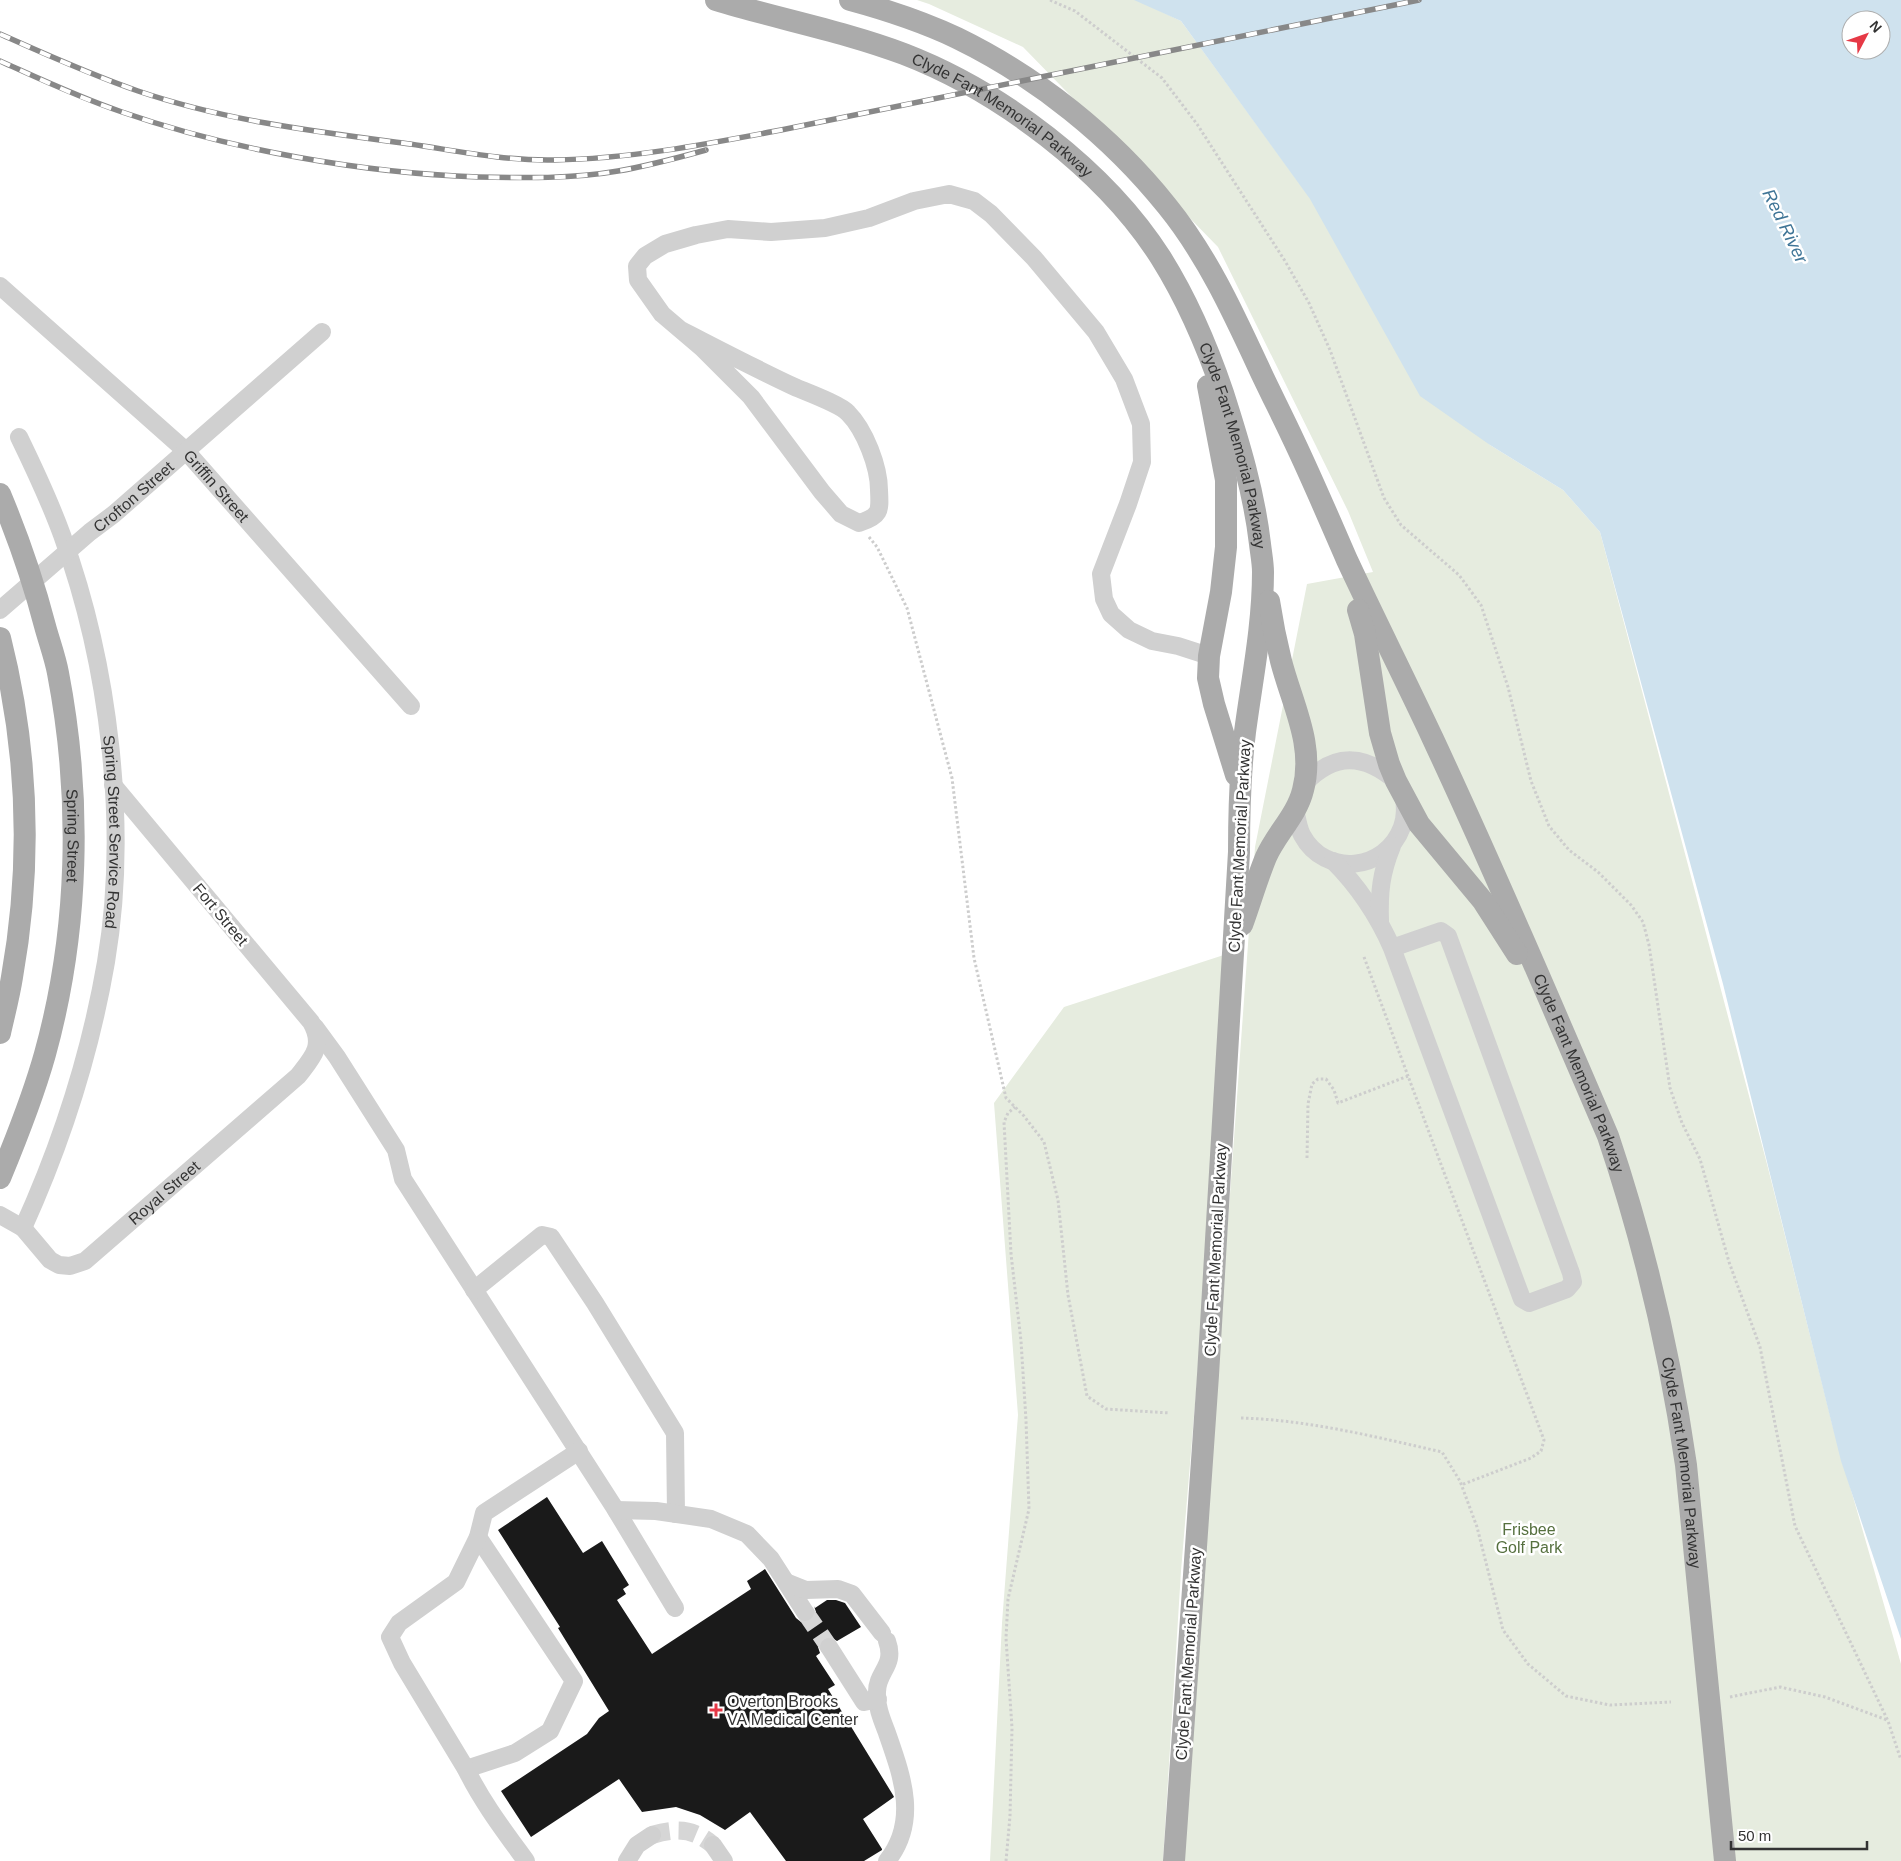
<svg xmlns="http://www.w3.org/2000/svg" width="1901" height="1861" font-family="Arial,sans-serif">
<style>
.green{fill:#e6ecdf}
.water{fill:#cfe2ee;fill-rule:evenodd}
.building{fill:#1a1a1a}
.lines{fill:none;stroke-linecap:round;stroke-linejoin:round}
.minor-tunnel{stroke:#d6d6d6;stroke-width:18;stroke-dasharray:18 9;stroke-linecap:butt}
.path{stroke:#cdcdcd;stroke-width:3;stroke-dasharray:2.5 2.5;stroke-linecap:butt}
.minor{stroke:#d0d0d0;stroke-width:18}
.major{stroke:#ababab;stroke-width:22}
.rail-casing{stroke:#888;stroke-width:5.5}
.rail{stroke:#fff;stroke-width:4;stroke-dasharray:11;stroke-linecap:butt}
.poi-dot{fill:#e63946;stroke:#fff;stroke-width:2}
.labels{text-anchor:middle;stroke-width:5;stroke-linejoin:round;paint-order:stroke}
.street-label{font-size:16px;fill:#333;stroke:#fff}
.park-label{font-size:16px;fill:#56703f;stroke:#fff}
.poi-label{font-size:16px;fill:#333;stroke:#fff;text-anchor:start}
.water-label{font-size:18px;font-style:italic;fill:#3f7597;stroke:#fff}
</style>
<rect width="100%" height="100%" fill="#fff"/>
<!-- green -->
<g class="green">
<polygon points="917,0 1137,0 1181,21 1490,445 1563,490 1600,532 1767,1164 1833,1427 1901,1664 1901,1861 1182,1861 1255,847 1307,584 1373,572 1348,511 1218,247 1023,47 929,4"/>
<polygon points="1233,952 1181,1571 1163,1861 990,1861 1002,1623 1018,1415 994,1103 1064,1007"/>
</g>
<!-- water -->
<path class="water" d="M1134,0H1901V1639L1841,1461L1723,984L1600,532L1563,490L1490,445L1420,396L1310,199L1181,21ZM1851,20H1881V50H1851Z"/>
<!-- building -->
<polygon class="building" points="547,1497 583,1553 602,1541 629,1585 623,1589 626,1594 617,1600 652,1654 751,1589 747,1581 765,1569 796,1618 801,1622 806,1623 811,1621 816,1612 814,1606 815,1608 827,1600 836,1600 845,1603 861,1627 837,1641 829,1636 823,1638 818,1647 820,1653 816,1656 835,1685 828,1689 893,1795 894,1797 863,1819 882,1849 882,1850 864,1861 786,1861 750,1812 725,1830 700,1815 676,1807 642,1812 619,1779 531,1837 501,1791 587,1734 599,1718 609,1711 558,1628 560,1627 498,1530"/>
<g class="lines">
<!-- minor-tunnel -->
<g class="minor-tunnel">
<polyline points="805,1612 829,1647"/>
<path d="M652,1835C676,1828 693,1828 713,1845"/>
</g>
<!-- path -->
<g class="path">
<polyline points="1050,0 1075,11 1162,78 1197,124 1285,261 1309,303 1330,350 1384,498 1401,525 1459,575 1481,605 1508,687 1531,781 1549,826 1569,850 1598,872 1631,905 1643,922 1649,945 1670,1088 1682,1123 1700,1159 1729,1262 1760,1347 1795,1526 1888,1721 1901,1760"/>
<polyline points="869,537 877,547 907,608 952,778 974,958 1006,1098 1024,1116 1044,1142 1058,1200 1068,1295 1087,1396 1106,1409 1170,1413"/>
<polyline points="1364,957 1408,1076"/>
<polyline points="1307,1158 1308,1104 1312,1084 1318,1079 1326,1079 1334,1090 1338,1103 1408,1076 1544,1440 1541,1451 1531,1458 1461,1485"/>
<path d="M1241,1418C1309,1420 1376,1437 1442,1452L1460,1481L1477,1527L1503,1630L1528,1664L1566,1696L1610,1705L1671,1702"/>
<polyline points="1730,1697 1780,1687 1825,1697 1887,1720"/>
<polyline points="1006,1861 1010,1816 1012,1728 1006,1638 1008,1599 1029,1509 1026,1420 1021,1341 1011,1254 1004,1122 1008,1113 1015,1107"/>
</g>
<!-- minor -->
<g class="minor">
<path id="s1" d="M0,286L186,451L411,706"/>
<path d="M681,330C720,350 758,370 797,388C809,393 841,405 848,413C865,430 879,467 879,490C880,511 881,516 859,523L841,514L822,492L751,397L702,348L662,314L638,280L637,266L645,256L665,244L696,235L728,229L771,232L825,228L869,218L914,201L949,194L974,201L991,214L1034,258L1096,332L1124,379L1141,424L1142,462L1128,504L1101,574L1104,599L1111,614L1129,630L1152,641L1178,646L1209,656"/>
<path id="s2" d="M19,437C35,470 50,502 62,535C109,664 129,827 106,962C90,1055 62,1142 23,1228"/>
<path id="s3" d="M0,610L90,532L114,514L322,332"/>
<path d="M1305,783C1335,752 1364,754 1396,781"/>
<path d="M1295,809C1297,818 1298,827 1302,835C1325,878 1386,871 1402,827C1406,816 1405,806 1404,796"/>
<path d="M1333,861C1359,887 1377,914 1392,948L1522,1299L1529,1303L1567,1289L1573,1282L1571,1273L1448,936L1441,931L1392,948"/>
<path d="M1380,921C1379,892 1381,873 1392,846"/>
<polyline points="315,1027 337,1057 396,1150 403,1179 616,1510 675,1608"/>
<path id="s4" d="M0,1215L23,1228L50,1260L59,1265L70,1266L85,1261L298,1076C312,1058 325,1046 311,1022L113,785"/>
<polyline points="474,1290 542,1235 551,1237 595,1303 675,1433 676,1514"/>
<polyline points="616,1510 656,1511 711,1519 747,1534 771,1559 805,1612"/>
<polyline points="786,1582 806,1590 838,1589 852,1594 882,1633"/>
<path d="M887,1641C896,1666 877,1671 877,1692C876,1706 882,1720 887,1733C902,1776 919,1821 887,1861"/>
<polyline points="829,1647 864,1702 878,1699"/>
<polyline points="466,1769 515,1753 550,1731 574,1681 478,1537"/>
<polyline points="713,1845 724,1861"/>
<path d="M526,1861C505,1832 482,1802 466,1769L402,1663L390,1637L399,1623L456,1582L478,1537L484,1513L579,1451"/>
<polyline points="627,1861 637,1845 652,1835"/>
</g>
<!-- major -->
<g class="major">
<path id="s5" d="M716,0C778,19 843,31 904,54C1000,91 1105,170 1161,258C1188,301 1207,346 1223,393C1239,443 1254,492 1260,544C1261,553 1263,563 1263,572C1263,626 1252,679 1245,732C1240,772 1239,812 1239,852L1208,1375L1174,1861"/>
<path id="s6" d="M850,0C887,10 923,22 957,38C1037,77 1111,136 1167,206C1206,254 1232,310 1258,366C1270,392 1283,417 1295,443C1313,481 1330,521 1347,560C1375,620 1405,679 1433,739C1494,870 1551,1003 1608,1136C1644,1243 1670,1354 1686,1465L1725,1861"/>
<polyline points="1208,386 1226,480 1226,547 1221,592 1209,656 1208,678 1214,704 1236,775"/>
<path id="s7" d="M0,494C18,537 33,580 45,626C49,641 55,657 58,673C82,798 79,931 45,1054C33,1097 17,1137 0,1178"/>
<polyline points="1358,610 1365,634 1380,733 1389,764 1396,781 1419,824 1483,901 1517,954"/>
<path d="M0,638C28,749 32,865 12,977C9,996 4,1015 0,1033"/>
<path d="M1242,925C1250,903 1257,879 1266,857C1276,834 1297,815 1303,790C1315,745 1292,704 1281,661C1276,641 1272,621 1269,601"/>
</g>
<!-- rail casing -->
<g class="rail-casing">
<g id="rail">
<path d="M0,34C45,54 91,75 138,91C226,121 318,132 410,144C458,151 505,161 554,160C630,159 707,144 781,130L1419,0"/>
<path d="M0,61C40,79 80,98 122,112C231,150 363,173 478,177C524,178 572,179 618,171C648,166 677,158 706,150"/>
</g>
</g>
<!-- rail -->
<use href="#rail" class="rail"/>
</g>
<!-- markers -->
<path class="poi-dot" d="M713.5 1702.5h5v5h5v5h-5v5h-5v-5h-5v-5h5z"/>
<g class="labels">
<!-- street labels -->
<g class="street-label">
<text dy="6" stroke="none"><textPath href="#s5" startOffset="312">Clyde Fant Memorial Parkway</textPath></text>
<text dy="6" stroke="none"><textPath href="#s5" startOffset="731">Clyde Fant Memorial Parkway</textPath></text>
<text dy="6" stroke="none"><textPath href="#s1" startOffset="295">Griffin Street</textPath></text>
<text dy="6" stroke="none"><textPath href="#s3" startOffset="175">Crofton Street</textPath></text>
<text dy="6" stroke="none"><textPath href="#s2" startOffset="410">Spring Street Service Road</textPath></text>
<text dy="6" stroke="none"><textPath href="#s7" startOffset="352">Spring Street</textPath></text>
<text transform="translate(1239 846) rotate(-87)" y="6">Clyde Fant Memorial Parkway</text>
<text transform="translate(221 914) rotate(50)" y="6">Fort Street</text>
<text dy="6" stroke="none"><textPath href="#s6" startOffset="1346">Clyde Fant Memorial Parkway</textPath></text>
<text dy="6" stroke="none"><textPath href="#s4" startOffset="210">Royal Street</textPath></text>
<text transform="translate(1215 1250) rotate(-87)" y="6">Clyde Fant Memorial Parkway</text>
<text dy="6" stroke="none"><textPath href="#s6" startOffset="1751">Clyde Fant Memorial Parkway</textPath></text>
<text transform="translate(1188 1654) rotate(-86)" y="6">Clyde Fant Memorial Parkway</text>
</g>
<!-- park labels -->
<g class="park-label">
<text x="1529" y="1535">Frisbee<tspan x="1529" dy="18">Golf Park</tspan></text>
</g>
<!-- poi labels -->
<g class="poi-label">
<text x="727" y="1707">Overton Brooks<tspan x="727" dy="18">VA Medical Center</tspan></text>
</g>
<!-- water labels -->
<g class="water-label">
<text transform="translate(1785 226) rotate(64)" y="6">Red River</text>
</g>
</g>
<!-- north arrow -->
<g transform="translate(1866 35) rotate(49)"><circle r="24" fill="#ffffff" stroke="#adadad"/>
<path d="M0-4L9 19L0 12L-9 19Z" fill="#e63946"/>
<text y="-8" font-size="14" font-weight="bold" text-anchor="middle" fill="#333333">N</text>
</g>
<!-- scale -->
<path d="M1731 1841v8h136v-8" fill="none" stroke="#333333" stroke-width="2.5"/>
<text x="1738" y="1841" font-size="15" fill="#333333" stroke="#ffffff" stroke-width="4" paint-order="stroke">50 m</text>
</svg>
